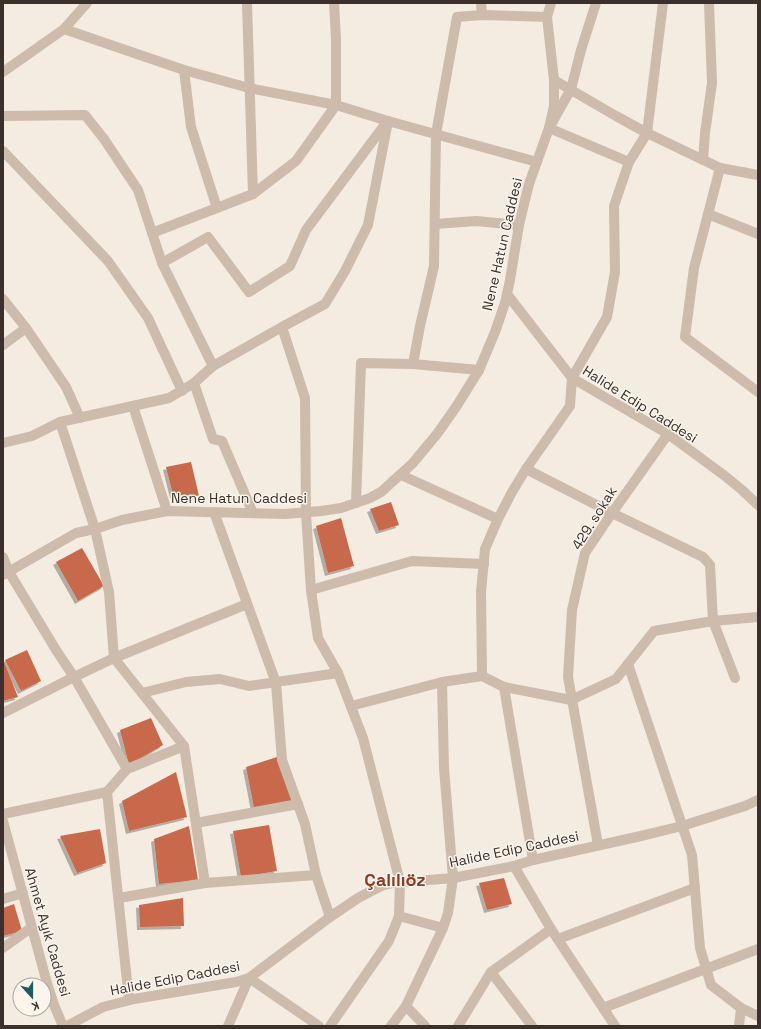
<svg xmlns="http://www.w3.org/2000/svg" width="761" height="1029" font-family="'Space Grotesk',sans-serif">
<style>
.building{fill:#c8694b;filter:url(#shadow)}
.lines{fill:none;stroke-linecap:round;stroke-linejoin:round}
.minor{stroke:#cdbbac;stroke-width:10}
.labels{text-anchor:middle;stroke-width:3;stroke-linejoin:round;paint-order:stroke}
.street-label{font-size:14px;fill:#3b302b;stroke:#fbf5ee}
.district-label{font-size:18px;font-weight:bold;fill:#8c3b22;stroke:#fbf5ee}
</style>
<defs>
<filter id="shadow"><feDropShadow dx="-3" dy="3" stdDeviation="0" flood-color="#0004"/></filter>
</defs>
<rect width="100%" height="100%" fill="#f4ebe1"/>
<!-- building -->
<g class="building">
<polygon points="191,462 199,496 173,495 166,467"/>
<polygon points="391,502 399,525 379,531 370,509"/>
<polygon points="341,518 354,566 328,573 316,526"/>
<polygon points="82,548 104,586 78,601 56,562"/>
<polygon points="27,650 41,681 21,691 5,660"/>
<polygon points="3,659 18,697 3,701"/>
<polygon points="151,718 163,745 129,765 120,730"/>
<polygon points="277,757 293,801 254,808 246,767"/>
<polygon points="176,772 187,817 129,831 122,801"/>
<polygon points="269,825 277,871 241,877 233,831"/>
<polygon points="189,826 198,880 159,884 154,839"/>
<polygon points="100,829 106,863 77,873 60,836"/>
<polygon points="504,878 512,904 487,910 479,883"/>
<polygon points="183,898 184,926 140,927 139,905"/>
<polygon points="14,904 22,931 3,936 3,908"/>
</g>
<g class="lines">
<!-- minor -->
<g class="minor">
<polyline points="247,3 253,194"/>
<polyline points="481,3 482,15"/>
<polyline points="596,3 581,50 571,89 549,128 629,162"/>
<polyline points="64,29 184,70 249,88 336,105 388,121 537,162"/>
<polyline points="184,70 191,127 217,208"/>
<polyline points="3,72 64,29 87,3"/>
<polyline points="554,80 616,116 647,133 720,168 758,175"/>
<polyline points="3,116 85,115 104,139 138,190 162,263 213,366"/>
<polyline points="3,151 108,261 148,318 182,391"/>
<polyline points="703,160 705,133 712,83 709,3"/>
<polyline points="720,168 694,268 685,337 758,392"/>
<polyline points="708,214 758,234"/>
<polyline points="435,224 476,221 519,225"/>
<polyline points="152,233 253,194 296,161 336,105 336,39 334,3"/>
<polyline points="162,263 208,237 249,292 290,266 306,230 386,123"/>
<polyline points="507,294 572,378 668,434 725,476 742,490 758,505"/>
<polyline points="3,299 26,328 66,387 80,418"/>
<polyline points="282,327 305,398 306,513 311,590 318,638 338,673 363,738 400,882 399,916 443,928"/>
<polyline points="3,345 26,328"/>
<polyline points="413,364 420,326 434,266 436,134 457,17 482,15 547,17"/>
<polyline points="194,383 213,439 222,441 253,513"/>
<polyline points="133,406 167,511"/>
<polyline points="60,422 95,529 109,592 114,658 184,746 205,883"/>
<polyline points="3,443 32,436 60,422 169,398 194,383 213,366 282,327 325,304 345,271 368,225 388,121"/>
<polyline points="526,469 612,513 703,557 710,565 713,621 735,678"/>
<polyline points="401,475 498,519"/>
<polyline points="356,503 361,363 413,364 479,370"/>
<polyline points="214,512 276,683 282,760 305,824 316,875 330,917"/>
<polyline points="3,557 9,572 56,650 74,677 127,769"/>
<polyline points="3,575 76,533 95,529 122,520 167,511 285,514 321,511 341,508 370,498 381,492 412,464 437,434 456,407 479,370 495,332 505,303 510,280 519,225 523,208 529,184 549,128 554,106 554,80 547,17 551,3"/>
<polyline points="311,590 412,561 484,564"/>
<polyline points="628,664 692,855 700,948 711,985 741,1008 758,1016"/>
<polyline points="482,676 481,592 485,549 498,519 512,492 526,469 570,406 572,378 607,317 615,272 614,206 629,162 647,133 663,3"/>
<polyline points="504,687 533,860"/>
<polyline points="142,693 186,682 220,679 249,686 338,673"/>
<polyline points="351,706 442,682 482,676 504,687 571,700 616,679 654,631 713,621 758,617"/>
<polyline points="3,713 74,677 114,658 247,604"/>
<polyline points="3,814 107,792"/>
<polyline points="3,821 47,983 54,1005 63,1026"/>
<polyline points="196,823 298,804"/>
<polyline points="598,845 568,677 572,610 585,553 612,513 668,434"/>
<polyline points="514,866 551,929 615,1026"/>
<polyline points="119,898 205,883 316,875"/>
<polyline points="3,899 23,893"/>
<polyline points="558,939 695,888"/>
<polyline points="3,948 32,927"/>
<polyline points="491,972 532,1026"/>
<polyline points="129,1000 107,792 127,769 184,746"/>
<polyline points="406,1006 425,1026"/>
<polyline points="603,1008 758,949"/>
<polyline points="67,1026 103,1007 134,999 236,982 249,978 330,917 358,898 381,886 393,883 453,878 514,866 533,860 641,836 682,826 745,806 758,800"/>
<polyline points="228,1026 249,978 319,1026"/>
<polyline points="330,1026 389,941 399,916"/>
<polyline points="391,1026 406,1006 443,928 448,913 453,878 444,768 442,682"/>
<polyline points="458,1026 491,972 551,929"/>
<polyline points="739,1026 741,1008"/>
</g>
</g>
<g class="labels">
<!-- street labels -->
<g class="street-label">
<text transform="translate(502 244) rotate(-77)" y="5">Nene Hatun Caddesi</text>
<text transform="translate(640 404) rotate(32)" y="5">Halide Edip Caddesi</text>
<text x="239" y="503">Nene Hatun Caddesi</text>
<text transform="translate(594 518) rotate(-58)" y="5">429. sokak</text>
<text transform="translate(514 849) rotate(-12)" y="5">Halide Edip Caddesi</text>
<text transform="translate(48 932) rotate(74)" y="5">Ahmet Ayık Caddesi</text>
<text transform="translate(175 978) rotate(-11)" y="5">Halide Edip Caddesi</text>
</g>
<!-- district labels -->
<g class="district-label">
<text x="395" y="886">Çalılıöz</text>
</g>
</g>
<!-- border -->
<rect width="761" height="1029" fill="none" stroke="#3b302b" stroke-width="8"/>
<!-- north arrow -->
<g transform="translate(32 997) rotate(159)"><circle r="19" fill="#fbf5ee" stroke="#aea6a0"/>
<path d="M0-3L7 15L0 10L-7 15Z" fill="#1f5a5e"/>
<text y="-6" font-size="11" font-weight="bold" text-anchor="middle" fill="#3b302b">K</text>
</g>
</svg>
